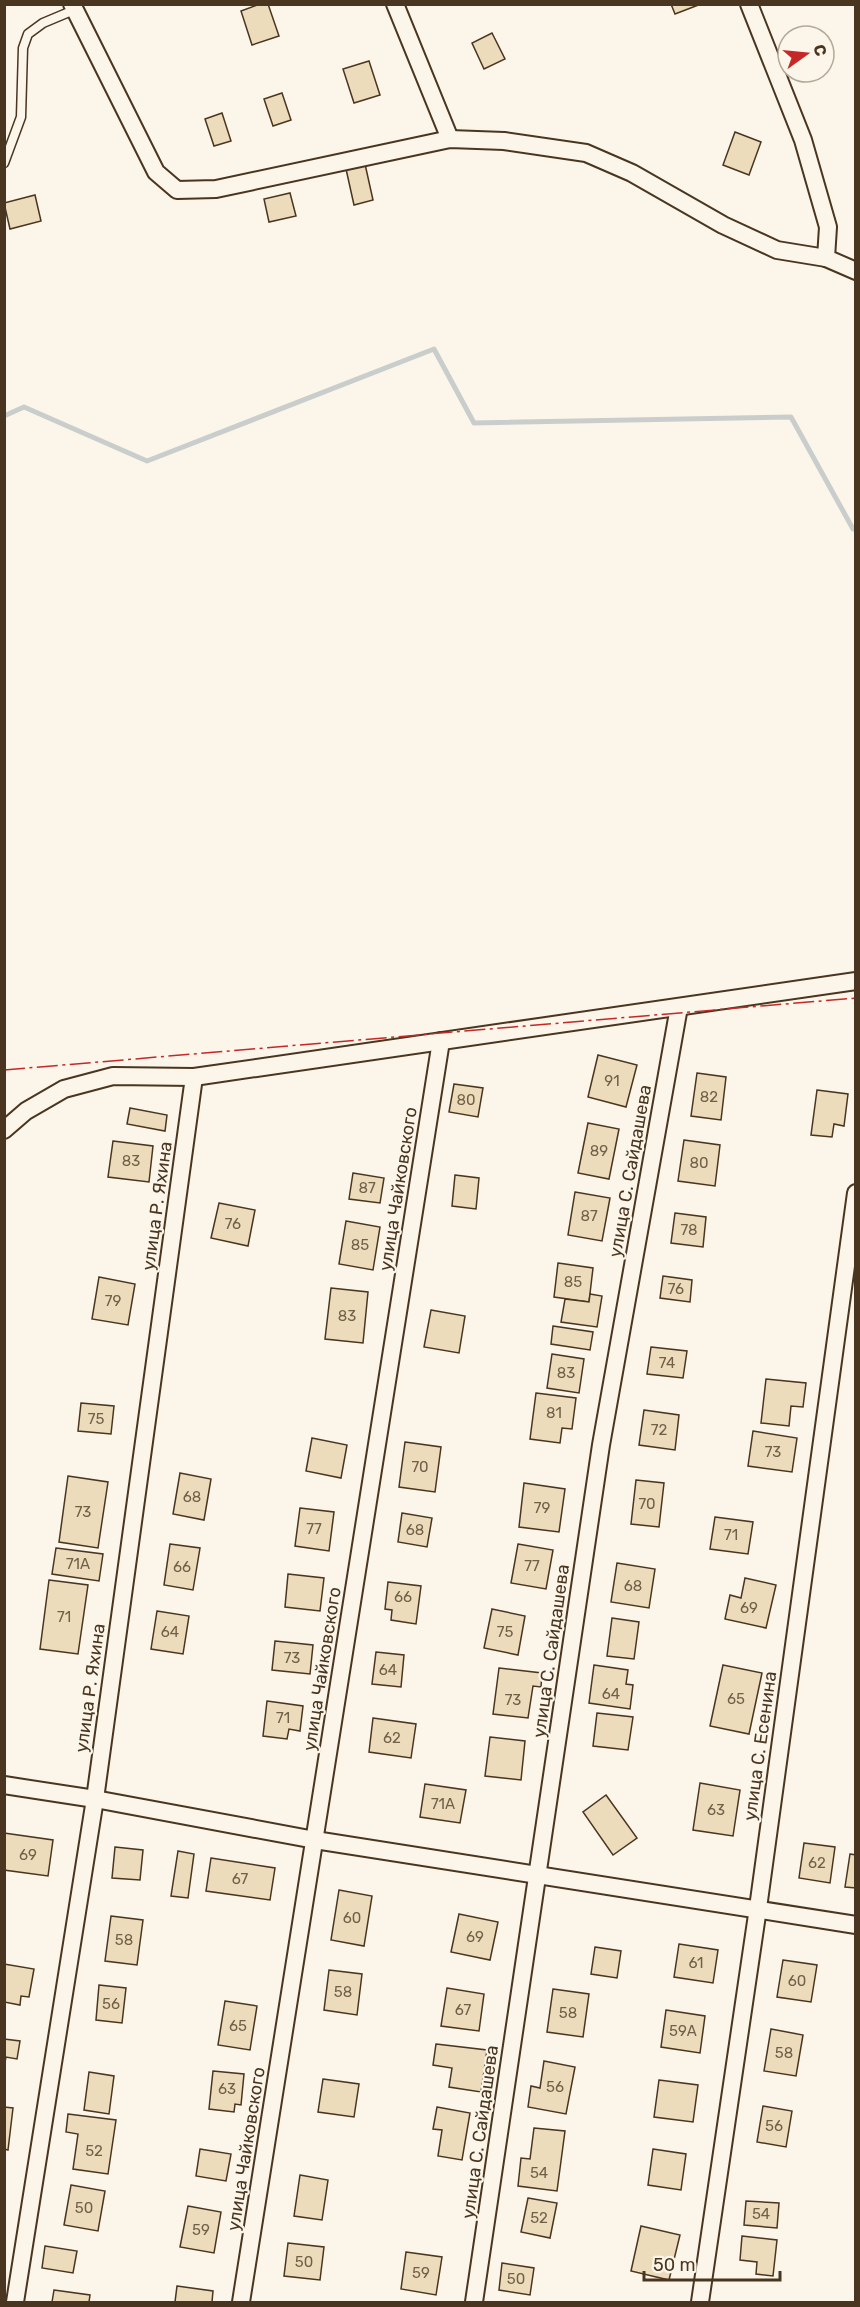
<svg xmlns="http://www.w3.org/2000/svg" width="860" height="2307" font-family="Rubik,sans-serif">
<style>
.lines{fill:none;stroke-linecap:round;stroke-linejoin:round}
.stream{stroke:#c9cecd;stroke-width:5}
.building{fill:#ecdcbc;stroke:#4a3520;stroke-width:1.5}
.service-casing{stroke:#4a3520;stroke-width:11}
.minor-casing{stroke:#4a3520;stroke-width:20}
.service{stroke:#fbf6e9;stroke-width:8}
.minor{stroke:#fbf6e9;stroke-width:16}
.power{stroke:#c62828;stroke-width:1.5;stroke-dasharray:21 4.5 3 4.5;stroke-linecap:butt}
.labels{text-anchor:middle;stroke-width:4.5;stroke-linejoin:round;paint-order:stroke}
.number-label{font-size:15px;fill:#725f47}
.street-label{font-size:18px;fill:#4a3520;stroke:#fbf6e9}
</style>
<rect width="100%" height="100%" fill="#fbf6e9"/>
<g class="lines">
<!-- stream -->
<polyline class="stream" points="4,416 24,407 147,461 434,349 474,423 791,417 853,529 856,529"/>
</g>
<!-- building -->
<g class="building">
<polygon points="260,4 268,4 279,36 252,45 241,11"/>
<polygon points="671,4 701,4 675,14"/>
<polygon points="492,33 505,59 484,69 472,43"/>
<polygon points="369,61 380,95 354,103 343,69"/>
<polygon points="282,93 291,120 273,126 264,99"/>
<polygon points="222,113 231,141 214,146 205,119"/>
<polygon points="735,132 761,142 749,175 723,165"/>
<polygon points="365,164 373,200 354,205 346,169"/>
<polygon points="290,193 296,216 269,222 264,199"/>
<polygon points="35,195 41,221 10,229 4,203"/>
<polygon points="598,1055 637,1065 626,1107 588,1097"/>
<polygon points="697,1073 726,1077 721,1120 691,1116"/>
<polygon points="454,1084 483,1088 478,1117 449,1112"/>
<polygon points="817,1090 848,1094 844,1126 834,1124 832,1137 811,1135"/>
<polygon points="130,1108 167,1115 165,1131 127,1124"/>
<polygon points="588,1123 619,1129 609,1179 578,1173"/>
<polygon points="684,1140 720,1145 715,1186 678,1181"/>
<polygon points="113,1141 153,1146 149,1182 108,1177"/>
<polygon points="353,1173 384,1178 380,1203 349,1199"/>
<polygon points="455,1175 479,1178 476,1209 452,1206"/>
<polygon points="575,1192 610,1198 602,1241 568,1235"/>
<polygon points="219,1203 255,1210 248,1246 211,1238"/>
<polygon points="675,1213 706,1217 703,1247 671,1243"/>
<polygon points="346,1221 380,1227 373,1270 339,1264"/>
<polygon points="558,1263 593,1268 589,1302 554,1297"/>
<polygon points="663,1276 692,1280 690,1302 660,1298"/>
<polygon points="99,1277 135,1284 128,1325 92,1319"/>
<polygon points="331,1288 368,1292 363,1343 325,1339"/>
<polygon points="590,1294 602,1296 597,1327 561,1322 565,1299 589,1302"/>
<polygon points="431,1310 465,1316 459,1353 424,1347"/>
<polygon points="553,1326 593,1332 590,1350 551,1344"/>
<polygon points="651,1347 687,1351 683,1378 647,1374"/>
<polygon points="552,1354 584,1359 579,1393 547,1388"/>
<polygon points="766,1379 806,1383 803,1407 791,1406 789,1426 761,1423"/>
<polygon points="536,1393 576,1398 572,1429 562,1428 560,1443 530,1439"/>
<polygon points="81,1403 114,1406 111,1434 78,1431"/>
<polygon points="644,1410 679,1415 675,1450 639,1445"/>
<polygon points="753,1431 797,1438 792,1472 748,1466"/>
<polygon points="312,1438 347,1445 341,1478 306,1471"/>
<polygon points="405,1442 441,1447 435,1492 399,1487"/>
<polygon points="180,1473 211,1479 204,1520 173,1514"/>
<polygon points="68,1476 108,1482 98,1548 59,1542"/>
<polygon points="636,1480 664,1483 659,1527 631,1524"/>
<polygon points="524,1483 565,1489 559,1532 519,1527"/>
<polygon points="300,1508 334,1512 329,1551 295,1546"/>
<polygon points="402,1513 432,1518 427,1547 398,1542"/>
<polygon points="715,1517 753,1522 748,1554 710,1549"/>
<polygon points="170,1544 200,1548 193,1590 164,1585"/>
<polygon points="518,1544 553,1550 546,1589 511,1583"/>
<polygon points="56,1548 103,1554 99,1581 52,1574"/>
<polygon points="617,1563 655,1569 649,1608 611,1602"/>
<polygon points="288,1574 324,1578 320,1611 285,1607"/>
<polygon points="745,1578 776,1585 766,1628 725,1619 730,1595 741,1598"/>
<polygon points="49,1580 88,1585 78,1654 40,1649"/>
<polygon points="388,1582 421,1586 416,1624 391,1620 392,1610 385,1609"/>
<polygon points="492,1609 525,1616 518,1655 484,1648"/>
<polygon points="157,1611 189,1616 183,1654 151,1649"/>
<polygon points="612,1618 639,1622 634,1659 607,1656"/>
<polygon points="275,1641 313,1645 310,1674 272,1670"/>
<polygon points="376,1652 404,1655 401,1687 372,1684"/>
<polygon points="594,1665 628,1670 626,1684 633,1685 630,1709 589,1703"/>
<polygon points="723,1665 762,1673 749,1734 710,1726"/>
<polygon points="499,1668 542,1673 541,1687 533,1686 528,1718 493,1714"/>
<polygon points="267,1701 303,1706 300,1731 289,1729 287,1739 263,1736"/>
<polygon points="597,1713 633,1717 628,1750 593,1746"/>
<polygon points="373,1718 416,1724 411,1758 369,1752"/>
<polygon points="490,1737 525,1741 521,1780 485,1776"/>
<polygon points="700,1783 740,1790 733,1836 693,1830"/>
<polygon points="425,1784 466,1790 460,1823 420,1817"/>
<polygon points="606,1795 637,1838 613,1855 583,1812"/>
<polygon points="4,1833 53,1840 48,1876 4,1870"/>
<polygon points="804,1843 835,1847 830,1883 799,1878"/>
<polygon points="115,1847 143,1850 140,1880 112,1878"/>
<polygon points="178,1851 194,1854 188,1898 171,1896"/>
<polygon points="850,1854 856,1855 856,1888 845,1887"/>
<polygon points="211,1858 275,1868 270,1900 206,1891"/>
<polygon points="339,1890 372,1896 364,1946 331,1940"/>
<polygon points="459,1914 498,1922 490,1960 451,1952"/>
<polygon points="111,1916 143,1920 137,1965 105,1961"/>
<polygon points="679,1944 718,1950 713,1983 674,1977"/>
<polygon points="595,1947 621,1951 617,1978 591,1974"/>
<polygon points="783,1960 817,1965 811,2002 777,1997"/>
<polygon points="4,1964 34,1969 29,1997 21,1996 20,2005 4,2002"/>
<polygon points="329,1970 362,1974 357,2015 324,2010"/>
<polygon points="99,1985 126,1988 122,2023 96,2020"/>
<polygon points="447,1988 484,1994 479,2031 441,2026"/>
<polygon points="553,1989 589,1994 583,2037 547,2032"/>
<polygon points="225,2001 257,2006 250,2050 218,2045"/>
<polygon points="666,2010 705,2016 700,2053 661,2047"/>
<polygon points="771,2029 803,2035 796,2076 764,2071"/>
<polygon points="4,2039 20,2041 17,2059 6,2057 4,2067"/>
<polygon points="436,2044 487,2050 481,2092 449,2087 452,2068 433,2065"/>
<polygon points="544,2061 575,2067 566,2114 528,2107 531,2086 540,2088"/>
<polygon points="213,2071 244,2074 241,2105 235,2104 234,2112 209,2109"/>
<polygon points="89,2072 114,2076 109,2114 84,2110"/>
<polygon points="323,2079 359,2084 354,2117 318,2112"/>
<polygon points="659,2080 698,2085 693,2122 654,2117"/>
<polygon points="763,2106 792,2111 786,2147 757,2142"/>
<polygon points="4,2107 13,2108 8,2150 4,2149"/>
<polygon points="437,2107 470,2113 462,2160 438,2156 442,2130 433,2129"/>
<polygon points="68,2114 116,2120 108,2174 73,2169 78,2134 66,2132"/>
<polygon points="534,2128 565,2131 557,2191 518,2186 521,2158 530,2159"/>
<polygon points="200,2149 231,2154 226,2181 196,2176"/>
<polygon points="653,2149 686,2154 681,2190 648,2185"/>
<polygon points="300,2175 328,2180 322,2220 294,2216"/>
<polygon points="71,2185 105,2191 98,2231 64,2225"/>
<polygon points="528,2198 557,2203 550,2238 521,2232"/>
<polygon points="746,2201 779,2203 777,2228 744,2225"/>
<polygon points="188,2206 221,2212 214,2253 180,2247"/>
<polygon points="641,2226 680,2235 669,2280 631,2271"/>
<polygon points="742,2236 777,2240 773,2276 756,2274 757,2262 740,2260"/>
<polygon points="288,2243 324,2247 320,2280 284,2276"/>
<polygon points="45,2246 77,2251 73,2273 42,2268"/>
<polygon points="406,2252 442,2257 436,2295 401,2289"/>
<polygon points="502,2263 534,2268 530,2295 499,2290"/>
<polygon points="177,2286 213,2291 212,2302 175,2302"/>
<polygon points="54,2290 90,2295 89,2302 52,2302"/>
</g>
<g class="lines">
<!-- service casing -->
<g class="service-casing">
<polyline id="service" points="4,163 21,117 23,48 28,34 43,23 74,10"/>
</g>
<!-- minor casing -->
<g class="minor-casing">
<g id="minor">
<polyline points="72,4 156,172 177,190 216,189 450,139 504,141 586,153 632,173 723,225 777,250 826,258"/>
<polyline points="395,4 450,139"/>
<polyline points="749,4 803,140 828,227 826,258 856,271"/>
<polyline points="4,1130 26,1111 64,1089 113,1076 194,1077 856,981"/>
<polyline points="4,1785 95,1799 315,1840 856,1925"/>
<polyline points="15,2302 95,1799 194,1077"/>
<polyline points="241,2302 441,1041"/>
<polyline points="474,2302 601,1445 679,1007"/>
<polyline points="700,2302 758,1908 856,1193"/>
</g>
</g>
<!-- service -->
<use href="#service" class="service"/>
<!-- minor -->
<use href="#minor" class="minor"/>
<!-- power -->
<polyline class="power" points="4,1070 856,998"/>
</g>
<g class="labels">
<!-- number labels -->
<g class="number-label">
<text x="612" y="1086">91</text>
<text x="709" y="1102">82</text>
<text x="466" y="1105">80</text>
<text x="599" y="1156">89</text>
<text x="131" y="1166">83</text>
<text x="699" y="1168">80</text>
<text x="367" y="1193">87</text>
<text x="589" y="1221">87</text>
<text x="233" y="1229">76</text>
<text x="689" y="1235">78</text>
<text x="360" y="1250">85</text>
<text x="573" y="1287">85</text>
<text x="676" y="1294">76</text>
<text x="113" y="1306">79</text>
<text x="347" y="1321">83</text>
<text x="667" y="1368">74</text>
<text x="566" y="1378">83</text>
<text x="554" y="1418">81</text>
<text x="96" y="1424">75</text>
<text x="659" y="1435">72</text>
<text x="773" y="1457">73</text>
<text x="420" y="1472">70</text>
<text x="192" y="1502">68</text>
<text x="647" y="1509">70</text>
<text x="542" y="1513">79</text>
<text x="83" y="1517">73</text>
<text x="314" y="1534">77</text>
<text x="415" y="1535">68</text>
<text x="731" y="1540">71</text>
<text x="78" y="1569">71А</text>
<text x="532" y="1571">77</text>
<text x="182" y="1572">66</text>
<text x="633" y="1591">68</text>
<text x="403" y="1602">66</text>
<text x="749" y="1613">69</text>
<text x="64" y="1622">71</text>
<text x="170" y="1637">64</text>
<text x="505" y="1637">75</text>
<text x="292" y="1663">73</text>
<text x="388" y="1675">64</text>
<text x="611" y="1699">64</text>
<text x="736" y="1704">65</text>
<text x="513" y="1705">73</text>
<text x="283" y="1723">71</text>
<text x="392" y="1743">62</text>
<text x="443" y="1809">71А</text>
<text x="716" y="1815">63</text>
<text x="28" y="1860">69</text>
<text x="817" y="1868">62</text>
<text x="240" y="1884">67</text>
<text x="352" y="1923">60</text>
<text x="475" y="1942">69</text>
<text x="124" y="1945">58</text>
<text x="696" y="1968">61</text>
<text x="797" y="1986">60</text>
<text x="343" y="1997">58</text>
<text x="111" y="2009">56</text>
<text x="463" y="2015">67</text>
<text x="568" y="2018">58</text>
<text x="238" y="2031">65</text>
<text x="683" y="2036">59А</text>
<text x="784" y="2058">58</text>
<text x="555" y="2092">56</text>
<text x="227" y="2094">63</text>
<text x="774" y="2131">56</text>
<text x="94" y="2156">52</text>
<text x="539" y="2178">54</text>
<text x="84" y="2213">50</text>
<text x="761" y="2219">54</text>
<text x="539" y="2223">52</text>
<text x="201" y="2235">59</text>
<text x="304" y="2267">50</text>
<text x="421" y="2278">59</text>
<text x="516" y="2284">50</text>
</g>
<!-- street labels -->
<g class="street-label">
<text transform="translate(630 1171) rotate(-80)" y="6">улица С. Сайдашева</text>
<text transform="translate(398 1189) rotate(-81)" y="6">улица Чайковского</text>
<text transform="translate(157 1206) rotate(-82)" y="6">улица Р. Яхина</text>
<text transform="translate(551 1651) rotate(-82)" y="6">улица С. Сайдашева</text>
<text transform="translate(322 1669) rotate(-81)" y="6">улица Чайковского</text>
<text transform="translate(90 1688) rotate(-82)" y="6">улица Р. Яхина</text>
<text transform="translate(760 1746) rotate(-82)" y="6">улица С. Есенина</text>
<text transform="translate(480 2132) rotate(-82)" y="6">улица С. Сайдашева</text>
<text transform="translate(246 2149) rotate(-81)" y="6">улица Чайковского</text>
</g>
</g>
<!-- border -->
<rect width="860" height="2307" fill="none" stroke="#4a3520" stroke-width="12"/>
<!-- north arrow -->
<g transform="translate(806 54) rotate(75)"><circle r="28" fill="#fbf6e9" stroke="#b4a999" stroke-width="1.5"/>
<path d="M0-4.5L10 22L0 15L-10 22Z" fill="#c62828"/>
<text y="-9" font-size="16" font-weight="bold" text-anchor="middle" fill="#4a3520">С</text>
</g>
<!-- scale -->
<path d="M644 2271v9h136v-9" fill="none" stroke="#4a3520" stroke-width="3"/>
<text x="653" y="2271" font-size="18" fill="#4a3520" stroke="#fbf6e9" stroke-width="4.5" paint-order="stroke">50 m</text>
</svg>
